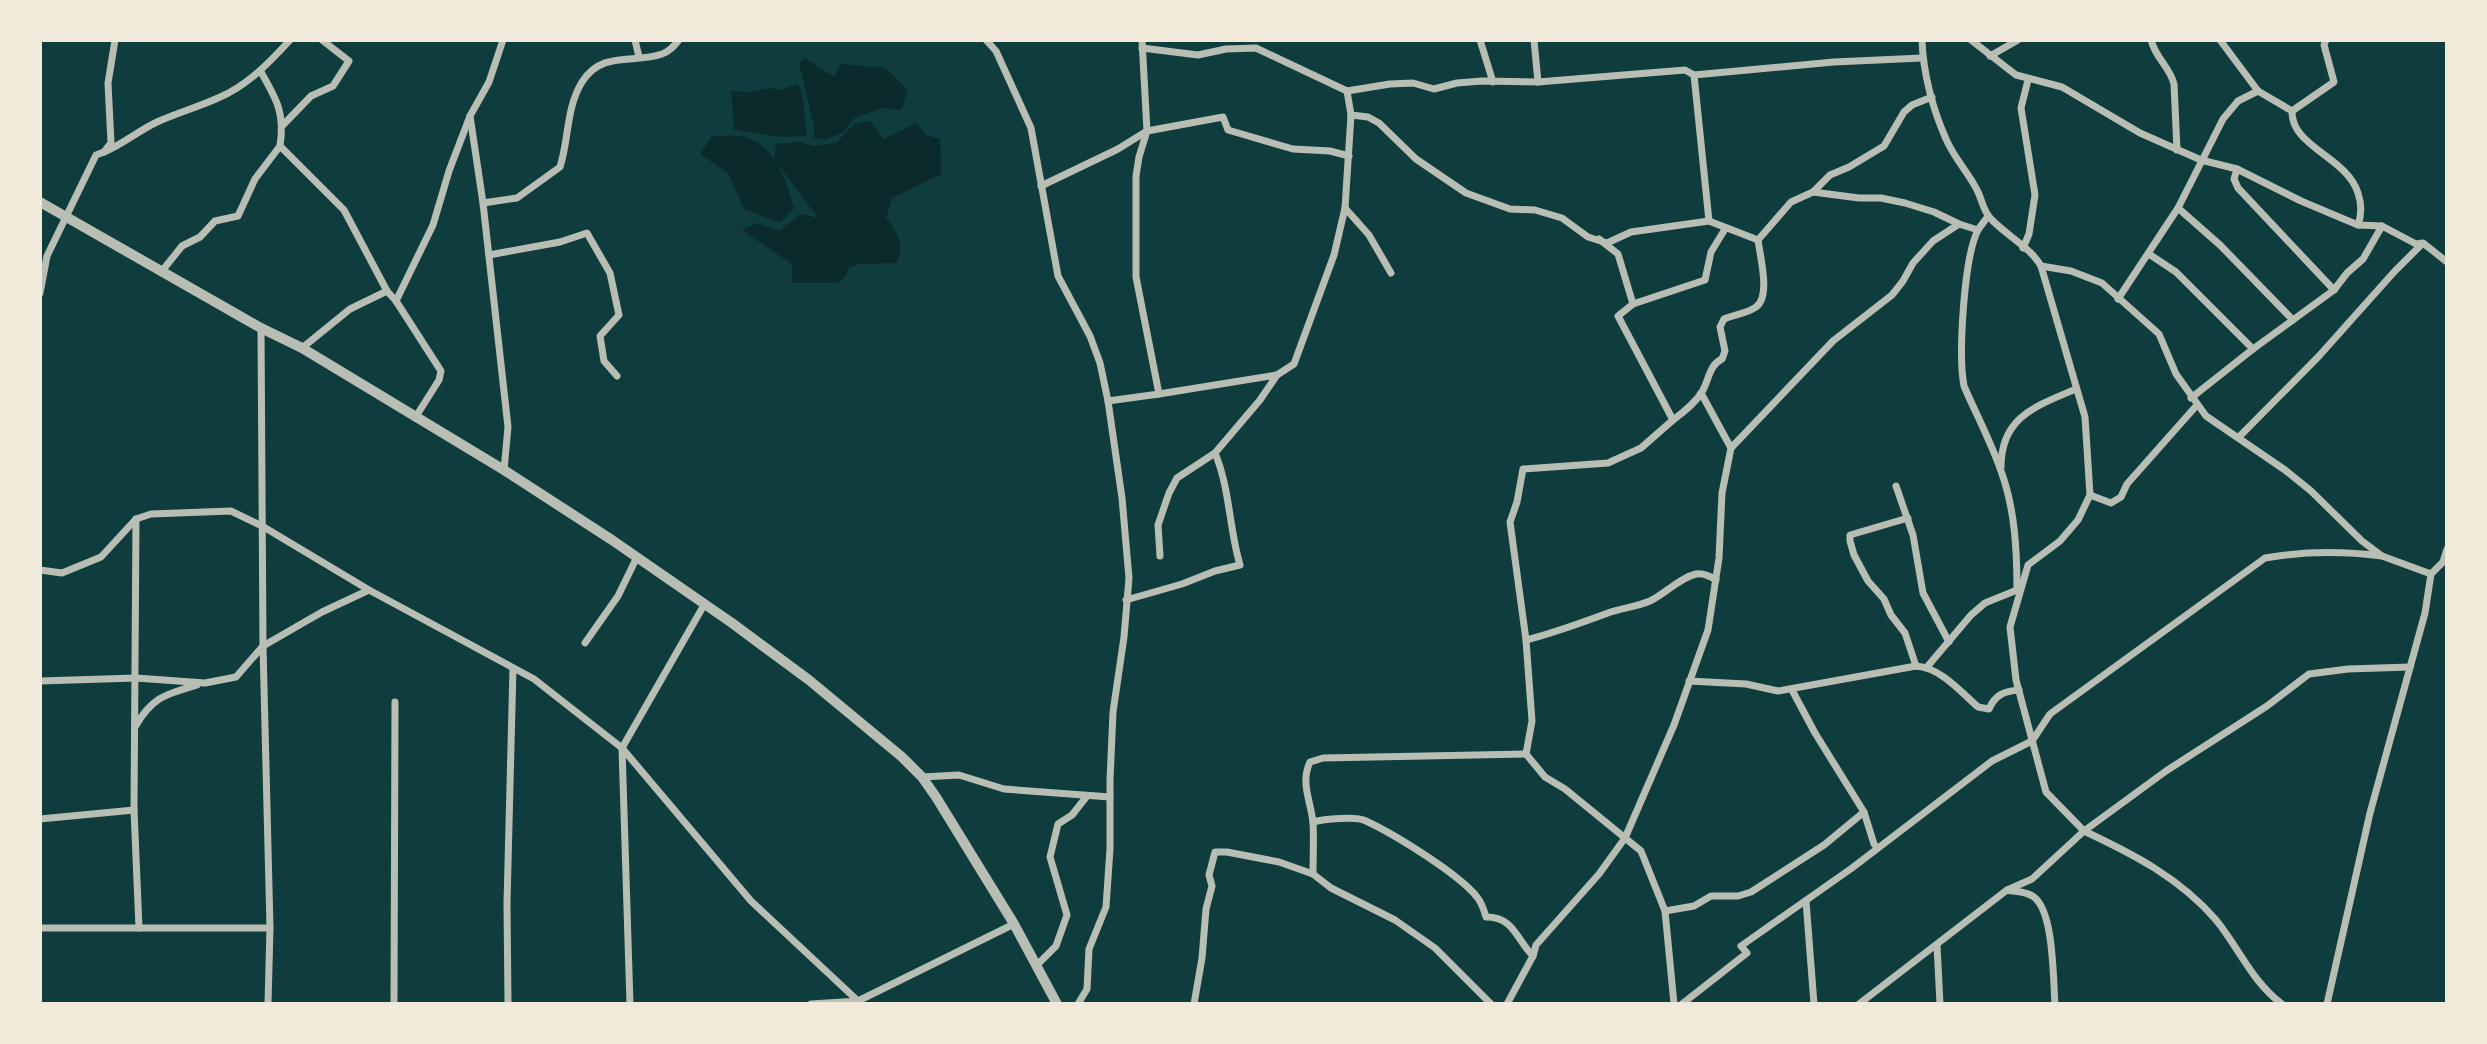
<svg xmlns="http://www.w3.org/2000/svg" width="2487" height="1044" font-family="'Exo 2',sans-serif">
<style>
.water{fill:#0a2a2b}
.lines{fill:none;stroke-linecap:round;stroke-linejoin:round}
.minor{stroke:#b8beb3;stroke-width:7}
.tertiary{stroke:#b8beb3;stroke-width:10}
</style>
<rect width="100%" height="100%" fill="#0f3d3e"/>
<!-- water -->
<g class="water">
<polygon points="805,58 834,77 841,64 885,68 908,90 901,110 883,108 854,118 844,132 825,140 814,138 814,127 799,63"/>
<polygon points="798,84 802,93 807,136 782,137 734,130 731,91 749,92 769,88 780,90"/>
<path d="M870,121L884,139L916,123L926,135L940,139L941,174L892,198L886,218C898,232 904,245 897,263L859,264L849,268L845,277L838,283H792V264L742,230L756,223L779,231L801,214L818,218L774,159L776,144L800,142L814,146L836,143L855,123Z"/>
<path d="M712,136C722,136 735,135 745,137C776,145 786,182 794,208L780,223L744,209L728,173L700,154Z"/>
</g>
<g class="lines">
<!-- minor -->
<g class="minor">
<polyline points="503,40 489,82 470,116 483,203 508,427 504,470"/>
<polyline points="635,40 639,57"/>
<polyline points="986,40 996,51 1031,128 1058,276 1090,336 1100,363 1108,401"/>
<polyline points="1480,40 1493,82"/>
<polyline points="1534,40 1538,82"/>
<polyline points="1971,40 2016,75 2062,87 2140,133 2201,160 2237,169 2301,201 2358,225 2382,226 2416,244 2423,243 2447,262"/>
<path d="M2151,40C2156,59 2170,67 2174,84L2177,150"/>
<path d="M2220,40L2258,91L2292,111C2291,147 2347,157 2358,193C2362,205 2362,214 2358,225"/>
<polyline points="1142,48 1198,55 1226,49 1256,48 1347,91 1390,84 1413,83 1434,89 1457,83 1482,81 1538,82 1685,70 1694,75 1834,62 1922,58"/>
<polyline points="1990,56 2018,40"/>
<path d="M261,72C277,100 285,113 280,146"/>
<polyline points="1694,75 1709,221"/>
<polyline points="2292,111 2334,82 2324,45 2326,40"/>
<polyline points="1351,115 1368,117 1379,123 1416,159 1466,193 1510,209 1535,210 1562,218 1588,237 1607,243 1631,232 1709,221 1758,240 1791,202 1813,192 1830,175 1849,167 1884,146 1904,112 1912,105 1932,97"/>
<polyline points="283,125 311,96 333,86 349,61 322,40"/>
<path d="M104,152C123,144 138,131 157,122C177,113 198,107 218,98C247,86 269,63 290,40"/>
<polyline points="2237,169 2234,179 2238,188 2334,290"/>
<polyline points="1041,186 1118,149 1147,131 1223,117 1228,130 1293,149 1330,151 1349,156"/>
<polyline points="1813,192 1859,198 1881,198 1905,203 1934,212 1959,224"/>
<path d="M483,203L517,198L560,167C569,139 566,108 582,82C602,50 634,64 662,54C669,52 674,46 679,40"/>
<polyline points="1345,208 1369,235 1391,273"/>
<polyline points="2178,208 2220,245 2293,320"/>
<path d="M1988,216C1985,221 1981,225 1978,230C1964,257 1958,355 1964,386C1976,414 1991,442 2001,471C2015,509 2017,551 2017,590"/>
<polyline points="1599,239 1618,254 1633,304 1618,316 1673,420 1641,448 1608,463 1523,469 1517,502 1510,522 1526,640 1532,721 1526,754 1545,777 1565,789 1641,851 1665,911 1674,1004"/>
<polyline points="2023,248 2029,234 2035,195 2021,108 2028,80"/>
<polyline points="2149,254 2176,272 2253,349"/>
<polyline points="489,255 560,242 587,233 610,273 619,315 600,336 604,361 617,376"/>
<polyline points="2041,266 2071,271 2102,283 2159,334 2176,374 2206,416 2285,470 2311,491 2362,541 2382,556 2431,574"/>
<polyline points="162,271 182,246 200,237 215,221 238,216 255,179 280,146 344,210 387,291 396,301 433,225 449,171 470,116"/>
<polyline points="40,293 47,256 96,155 104,152 111,143 108,83 115,40"/>
<polyline points="2118,299 2178,208 2223,119 2238,101 2258,91"/>
<polyline points="396,301 441,371 439,380 415,418"/>
<polyline points="1633,304 1705,280 1711,252 1725,229"/>
<polyline points="261,328 263,646 270,928 268,1004"/>
<polyline points="302,348 350,309 387,291"/>
<polyline points="1701,393 1731,448"/>
<polyline points="1159,394 1277,375"/>
<polyline points="2191,398 2253,349 2334,290 2347,273 2363,259 2382,226"/>
<path d="M1673,420C1684,412 1695,403 1702,392C1709,380 1709,365 1722,359L1725,351L1720,327L1724,319C1734,315 1748,313 1756,307C1771,297 1760,256 1758,240"/>
<polyline points="2239,437 2319,356 2394,272 2422,244"/>
<path d="M2001,467C2001,417 2036,406 2076,389"/>
<polyline points="1896,486 1913,535 1923,593 1949,642"/>
<polyline points="2090,495 2111,503 2121,497 2127,484 2197,405"/>
<polyline points="1908,518 1850,535 1850,541 1854,555 1868,581 1884,599 1891,615 1905,633 1916,666"/>
<polyline points="136,519 134,810 139,928"/>
<polyline points="1160,556 1158,525 1169,493 1177,478 1215,453 1260,400 1277,375 1294,364 1334,255 1345,208 1351,115 1347,91"/>
<polyline points="40,570 62,573 101,557 136,519 151,514 231,511 262,526 369,590"/>
<path d="M1126,600L1182,584L1215,571L1240,565C1229,528 1230,489 1215,453"/>
<path d="M1526,640C1554,633 1581,623 1608,613C1622,608 1636,607 1650,601C1665,594 1679,578 1696,574C1704,573 1710,576 1716,580"/>
<polyline points="585,643 618,596 637,557"/>
<polyline points="1927,667 1971,615 1985,603 2017,590"/>
<polyline points="40,681 136,678 205,683 236,677 263,646 322,612 369,590 534,679 622,748 751,901 858,1001 811,1004"/>
<path d="M1689,681L1746,684L1778,691L1916,666C1941,668 1960,691 1978,707L1989,709C1995,695 2004,691 2019,690"/>
<path d="M135,727C152,697 166,694 197,685"/>
<polyline points="922,777 959,775 1004,789 1110,797"/>
<polyline points="1864,812 1874,844 1877,848"/>
<polyline points="40,819 134,810"/>
<path d="M1313,822C1324,819 1356,816 1366,821C1394,834 1459,874 1477,897C1482,903 1484,910 1486,917C1514,917 1516,939 1533,956"/>
<polyline points="2084,831 2166,771 2267,706 2309,674 2348,669 2410,667"/>
<path d="M2084,831C2133,854 2180,878 2216,920C2239,948 2252,982 2282,1004"/>
<path d="M1313,874C1313,857 1314,840 1313,823C1311,801 1300,783 1310,762L1323,758L1526,754"/>
<path d="M2007,890C2016,892 2026,891 2034,897C2054,912 2053,979 2055,1004"/>
<polyline points="1806,901 1814,1004"/>
<polyline points="1665,911 1694,906 1711,896 1738,896 1751,892 1824,845 1864,812 1815,733 1792,690"/>
<polyline points="40,928 270,928"/>
<polyline points="1937,945 1940,1004"/>
<polyline points="1037,965 1056,946 1067,915 1050,857 1058,824 1072,815 1087,796"/>
<polyline points="394,1004 395,702"/>
<polyline points="508,1004 507,903 513,668"/>
<polyline points="630,1004 622,748 704,605"/>
<polyline points="859,1004 858,1001 1014,924"/>
<polyline points="1078,1004 1087,989 1089,949 1106,907 1110,849 1110,780 1113,712 1124,637 1129,578 1122,498 1108,401 1159,394 1136,277 1136,176 1139,157 1147,131 1142,40"/>
<polyline points="1194,1004 1202,958 1206,909 1212,886 1209,875 1215,852 1227,852 1279,862 1313,874 1331,888 1395,920 1435,948 1491,1004"/>
<polyline points="1507,1004 1533,956 1536,945 1599,874 1625,838 1674,725 1708,630 1719,558 1722,493 1731,448 1833,341 1892,295 1903,281 1913,263 1933,241 1959,224 1978,230"/>
<path d="M1682,1004L1747,953L1741,946L1852,868L1992,761L2032,741L2050,714L2265,558C2304,551 2343,551 2382,556"/>
<path d="M1859,1004L2007,890L2032,879L2084,831L2046,792L2016,680L2010,627L2028,565L2060,541L2078,520L2090,495L2085,417L2041,266C2031,248 2006,235 1991,219C1983,211 1982,199 1977,190C1968,172 1954,158 1946,139C1933,110 1923,73 1922,40"/>
<polyline points="2327,1004 2370,813 2425,613 2431,574 2443,562 2447,549"/>
</g>
<!-- tertiary -->
<polyline class="tertiary" points="40,202 261,328 302,348 504,470 612,540 732,623 809,680 902,757 922,777 936,797 1014,924 1057,1004"/>
</g>
<!-- border -->
<rect width="2487" height="1044" fill="none" stroke="#f1e9da" stroke-width="84"/>
</svg>
